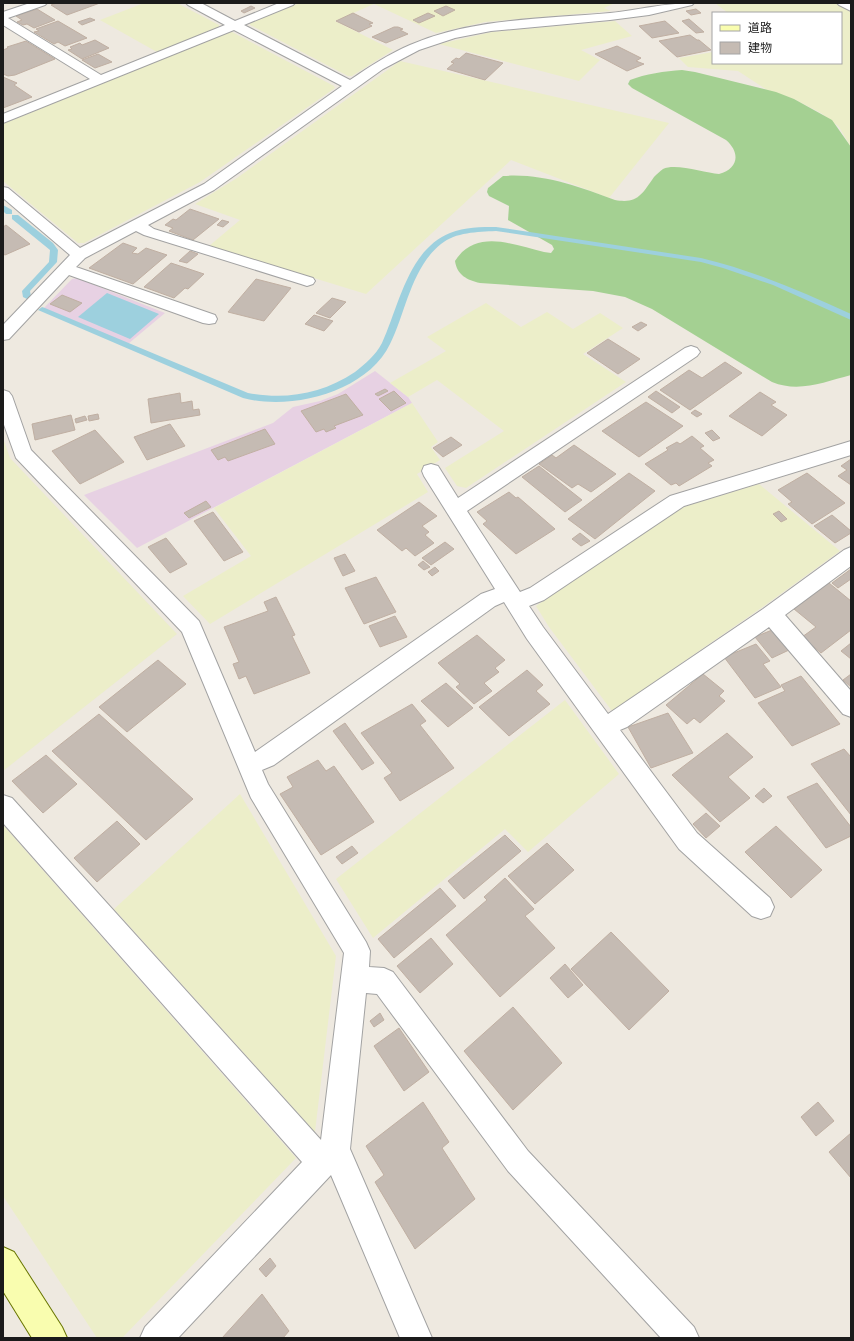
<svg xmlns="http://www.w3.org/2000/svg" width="854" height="1341" font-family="'Sofia Sans Condensed','Noto Sans JP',sans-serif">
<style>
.industrial{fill:#e7d1e3}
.farmland{fill:#eceec9}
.forest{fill:#a4d092}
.water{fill:#9dd0de}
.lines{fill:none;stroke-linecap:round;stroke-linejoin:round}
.stream{fill:#9dd0de;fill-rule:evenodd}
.building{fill:#c5bbb3;stroke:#c0afa2}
.street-casing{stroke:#a2a2a2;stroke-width:2}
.secondary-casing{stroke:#687500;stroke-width:2}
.street{fill:#fff;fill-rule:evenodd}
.secondary{fill:#f9fdaf;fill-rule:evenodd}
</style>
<rect width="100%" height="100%" fill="#eee9e0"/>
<!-- industrial -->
<g class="industrial">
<polygon points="77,278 165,313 128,344 44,308 72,279"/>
<polygon points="375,371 408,397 412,403 137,548 84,495 273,423 293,407 320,401 338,394"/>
</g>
<!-- farmland -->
<g class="farmland">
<polygon points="144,3 177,3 219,25 219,27 157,52 100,20"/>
<polygon points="300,3 615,3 604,8 611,11 485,22 436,33 374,4 335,21 393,50 352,76 348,76 250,25 250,23"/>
<polygon points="715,3 835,3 851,12 851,147 839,127 821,113 794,99 767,90 738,71 688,67 679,58 713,52 713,63 841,63 841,13 728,13"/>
<polygon points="615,21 632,36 581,50 600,60 579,81 439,44 492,32"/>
<polygon points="228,32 232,32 334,86 335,88 200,182 84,243 78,243 3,181 3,124"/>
<polygon points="400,61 669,123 609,198 511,160 366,294 209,246 240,220 195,204 237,178"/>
<polygon points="486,303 521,327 547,312 573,329 600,313 623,328 583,354 626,382 466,488 457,486 445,468 504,431 437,380 408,397 390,383 446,351 427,337"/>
<polygon points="412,403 438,442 431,447 440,460 417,474 428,492 210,624 183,596 251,556 214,508"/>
<polygon points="3,438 10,458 177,634 3,771"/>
<polygon points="759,484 840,551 764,606 612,711 549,627 536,606 683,507"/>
<polygon points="565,700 619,774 528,852 505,829 373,938 336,879"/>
<polygon points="240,794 336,956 315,1132 114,909"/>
<polygon points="3,825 296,1158 122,1338 97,1338 3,1196"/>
</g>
<!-- forest -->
<path class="forest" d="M682,70L695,72L776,92L794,99L832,120L851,147V375C824,382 799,393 772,382L652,309L625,297L593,291L480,283C467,280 457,275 455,261C476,228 514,245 544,252L551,253L554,249L552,245L508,220L509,206L489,196L487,192L488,188L503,176C543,173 579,187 615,200C638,204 642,194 654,177C657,174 660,171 663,169C676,163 705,173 719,174C738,169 741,153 726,140L632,88L628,84L630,80C645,74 665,71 682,70Z"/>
<!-- water -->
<polygon class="water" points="107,293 159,314 130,339 78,317"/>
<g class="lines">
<!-- stream -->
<g class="stream">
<polygon points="3,205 12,210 12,214 6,214 3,211"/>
<polygon points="12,215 18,215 53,243 58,250 57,262 30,291 31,297 27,299 23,297 22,291 49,262 50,250 12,219"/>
<path d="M496,227L701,258C755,271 800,291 851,314V320L773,285L723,268L701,262L496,231C477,232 456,232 441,244C411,268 406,312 390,344C367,392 291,411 243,398L38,310L42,307L45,308L248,393C286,400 322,394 355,372C365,364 376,355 382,343C399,306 408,250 450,233C465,227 481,227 496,227Z"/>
</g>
</g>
<!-- building -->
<g class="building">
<polygon points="57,3 100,3 67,15 51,5"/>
<polygon points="251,6 255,8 244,13 241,11"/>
<polygon points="446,6 455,10 443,16 434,11"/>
<polygon points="37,9 55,20 34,28 27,24 23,25 17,22 22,20 16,16"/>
<polygon points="696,9 701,13 691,15 686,11"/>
<polygon points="353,13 373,23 369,24 372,26 359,32 336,21"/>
<polygon points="428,13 435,16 419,23 413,20"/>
<polygon points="90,18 95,20 82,25 78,22"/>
<polygon points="689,19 704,32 696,33 682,21"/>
<polygon points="58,21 87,38 65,46 58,42 54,44 34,32 39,31 36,29"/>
<polygon points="665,21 679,33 652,38 639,26"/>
<polygon points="394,27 398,27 403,29 400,30 408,34 386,43 372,37"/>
<polygon points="690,35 697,40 699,40 711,50 677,57 659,41"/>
<polygon points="95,40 109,48 82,59 68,50 72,49 70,47 80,43 82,45"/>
<polygon points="26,41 55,59 15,75 8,76 3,74 3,50 8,48 7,47"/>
<polygon points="617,46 641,58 636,61 644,64 627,71 595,54"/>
<polygon points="466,53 503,63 485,80 447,69 454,63 451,62 456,58 459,59"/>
<polygon points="98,54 112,62 95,68 82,60"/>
<polygon points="3,77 17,83 14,85 32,97 3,108"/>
<polygon points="190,209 219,219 193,240 169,231 173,228 165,225 173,219 176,220"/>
<polygon points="222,220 229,222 223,227 217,225"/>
<polygon points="6,225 30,244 5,255 3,254 3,227"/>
<polygon points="123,243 137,248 132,253 138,254 146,248 167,255 133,284 89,268"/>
<polygon points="190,251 198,254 187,263 179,261"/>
<polygon points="171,263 204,274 188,289 185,288 174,298 144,287"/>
<polygon points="256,279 291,288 264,321 228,312"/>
<polygon points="62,295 82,303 70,312 50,304"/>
<polygon points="332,298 346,302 330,318 316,313"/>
<polygon points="314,315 333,321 324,331 305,324"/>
<polygon points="641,322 647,325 638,331 632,327"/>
<polygon points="608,339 640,359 618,374 587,353"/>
<polygon points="725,362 742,373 690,410 660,390 689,370 702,378"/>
<polygon points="385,389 388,391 378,396 375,394"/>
<polygon points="394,391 406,403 391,411 379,399"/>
<polygon points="656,391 680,407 672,413 648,397"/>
<polygon points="760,392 776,402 771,405 787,415 762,436 729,416"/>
<polygon points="180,393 181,403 192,401 193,410 199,409 200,415 151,423 148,399"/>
<polygon points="346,394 363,415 334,426 336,428 326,432 324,429 316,432 301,411"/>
<polygon points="646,402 683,426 639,457 602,431"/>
<polygon points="695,410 702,414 697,417 691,413"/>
<polygon points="98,414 99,419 89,421 88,416"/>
<polygon points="71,415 75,430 35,440 32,424"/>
<polygon points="85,416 87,420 76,423 75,419"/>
<polygon points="170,424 185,446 147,460 134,437"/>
<polygon points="265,429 275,444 228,461 225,457 218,460 211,450"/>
<polygon points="95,430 124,462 80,484 52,451"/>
<polygon points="712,430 720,438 713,441 705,433"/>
<polygon points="692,436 704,446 700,448 714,460 708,463 712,466 679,486 676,483 671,485 645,464 668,450 666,448 677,442 680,444"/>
<polygon points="451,437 462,445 443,457 433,448"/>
<polygon points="574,445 616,474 591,492 578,484 572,488 539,464 552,455 556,458"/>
<polygon points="851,459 851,485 838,476 847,470 841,466"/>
<polygon points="539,466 582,500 565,512 522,477"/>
<polygon points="629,473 655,491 595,539 568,519"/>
<polygon points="807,473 845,503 812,524 788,504 792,502 778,490"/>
<polygon points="509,492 516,498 518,497 555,529 516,554 483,524 487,521 477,512"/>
<polygon points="206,501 211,507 189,518 184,513"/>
<polygon points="419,502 437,516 422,526 429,532 425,535 434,543 415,556 406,548 402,551 377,530"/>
<polygon points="779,511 787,519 781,522 773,514"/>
<polygon points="213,512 243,552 224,561 194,521"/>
<polygon points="832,515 851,531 851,533 835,543 814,526"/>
<polygon points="580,533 590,541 581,546 572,539"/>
<polygon points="166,538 187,564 170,573 148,547"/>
<polygon points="445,542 454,549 431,565 422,558"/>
<polygon points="345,554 355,571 343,576 334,558"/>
<polygon points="423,561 430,567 424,570 418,565"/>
<polygon points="435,567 439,571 432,576 428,572"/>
<polygon points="851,569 851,579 838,588 832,583"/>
<polygon points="376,577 396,612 364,624 345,588"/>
<polygon points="829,583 851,601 851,630 821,653 802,637 816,627 794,609"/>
<polygon points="276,597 295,635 292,636 310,673 254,694 246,676 239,679 233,664 239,662 224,627 268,611 264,602"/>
<polygon points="395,616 407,637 380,647 369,626"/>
<polygon points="772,630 789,650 772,658 755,637"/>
<polygon points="477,635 505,660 495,668 499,672 484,683 492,691 474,704 456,687 460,684 438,663"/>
<polygon points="851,643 851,659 841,651"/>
<polygon points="756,644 770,661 763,664 781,687 755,698 724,657"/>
<polygon points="158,660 186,684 127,732 99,707"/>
<polygon points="527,670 543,685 536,691 550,704 509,736 479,707"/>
<polygon points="703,674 724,691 719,696 725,701 700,723 694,718 687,724 666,705"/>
<polygon points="851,674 851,687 843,680"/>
<polygon points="801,676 840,724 792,746 758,703 785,691 781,685"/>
<polygon points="446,683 473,708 448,727 421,701"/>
<polygon points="412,704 426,721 420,725 454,768 400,801 384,778 392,773 361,733"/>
<polygon points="668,713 693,753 651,768 628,727"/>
<polygon points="99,714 193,799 146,840 52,751"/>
<polygon points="345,723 374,763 362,770 333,731"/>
<polygon points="727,733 753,757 728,777 750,798 720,822 672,775"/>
<polygon points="844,749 851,757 851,815 811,764"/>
<polygon points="46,755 77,784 43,813 12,781"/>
<polygon points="318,760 326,771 334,766 374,822 321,855 280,794 293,787 287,777"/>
<polygon points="817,783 851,827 851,836 826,848 787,797"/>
<polygon points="764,788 772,796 763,803 755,796"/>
<polygon points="706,813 720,826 706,838 693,824"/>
<polygon points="117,821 140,844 97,882 74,858"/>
<polygon points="776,826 822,870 791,898 745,852"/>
<polygon points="505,835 521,851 464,899 448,881"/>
<polygon points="547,843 574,870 535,904 508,876"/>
<polygon points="352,846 358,853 342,864 336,857"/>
<polygon points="505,878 534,909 525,916 555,948 500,997 446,935 487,900 484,897"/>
<polygon points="440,888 456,906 394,958 378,939"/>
<polygon points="611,932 669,991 629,1030 571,969"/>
<polygon points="431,938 453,964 420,993 397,966"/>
<polygon points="565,964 583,985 568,998 550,978"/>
<polygon points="513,1007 562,1063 513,1110 464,1051"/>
<polygon points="380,1013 384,1020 374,1027 370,1021"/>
<polygon points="399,1028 429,1072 404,1091 374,1046"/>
<polygon points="423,1102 449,1142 442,1148 475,1199 415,1249 375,1182 384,1175 366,1146"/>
<polygon points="818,1102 834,1121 816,1136 801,1117"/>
<polygon points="851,1133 851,1178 829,1152"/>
<polygon points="270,1258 276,1266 266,1277 259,1269"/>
<polygon points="262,1294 289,1331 283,1338 222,1338"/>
</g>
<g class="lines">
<!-- street casing -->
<g class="street-casing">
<g id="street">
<path d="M30,3H47L45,5L8,18L101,75L225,25L188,5L186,3H201L235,21L279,3H295L293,5L244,25L350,80C369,67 389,54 410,45C472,18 543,19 610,13C638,10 665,3 694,3L692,5L649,15L610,20L491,31L455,38L419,50L383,69L214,190L148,225L154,229L313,278L315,281L313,284L307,286L301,284L144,235L136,231L85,258L76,267L215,315L217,319L215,323L209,324L203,323L69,275L9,339L3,340V325L70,255L3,198V187L8,188L80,248L204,184L342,86L234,30L3,123V114L90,79L3,25V12Z"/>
<polygon points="837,3 851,3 851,11 839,5"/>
<polygon points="691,346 697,348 700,352 697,356 467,511 520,592 530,588 670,496 851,441 851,455 684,506 544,600 529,606 543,627 608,714 763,609 844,550 851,547 851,566 785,615 851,691 851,717 843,714 769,627 627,727 620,730 697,833 770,898 774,907 770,916 761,919 752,916 679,849 527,639 504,602 495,606 274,765 262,770 268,784 366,942 370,951 369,967 384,968 393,972 528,1151 694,1327 699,1338 661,1338 508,1171 377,994 366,993 350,1149 432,1338 400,1338 331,1175 178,1338 140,1338 145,1327 302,1162 3,823 3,795 12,798 321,1140 344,953 251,798 182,632 16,458 3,422 3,390 9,392 12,396 31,450 199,621 255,752 481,594 495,589 424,476 422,471 424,466 431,464 438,466 458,498 685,348"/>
</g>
</g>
<!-- secondary casing -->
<g class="secondary-casing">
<polygon id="secondary" points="3,1247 14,1252 62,1327 67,1338 32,1338 3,1291"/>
</g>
<!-- street -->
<use href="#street" class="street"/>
<!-- secondary -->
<use href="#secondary" class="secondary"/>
</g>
<!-- border -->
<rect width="854" height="1341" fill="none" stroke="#1b1b1b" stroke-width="8"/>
<!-- legend -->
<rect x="712" y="12" width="130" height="52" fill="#ffffff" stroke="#a4a4a4"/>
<rect x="720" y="25" width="20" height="6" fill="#f9fdaf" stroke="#a4a4a4"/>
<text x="748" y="32" font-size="12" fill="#1b1b1b">道路</text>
<rect x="720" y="42" width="20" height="12" fill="#c5bbb3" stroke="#a4a4a4"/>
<text x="748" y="52" font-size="12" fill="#1b1b1b">建物</text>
</svg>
